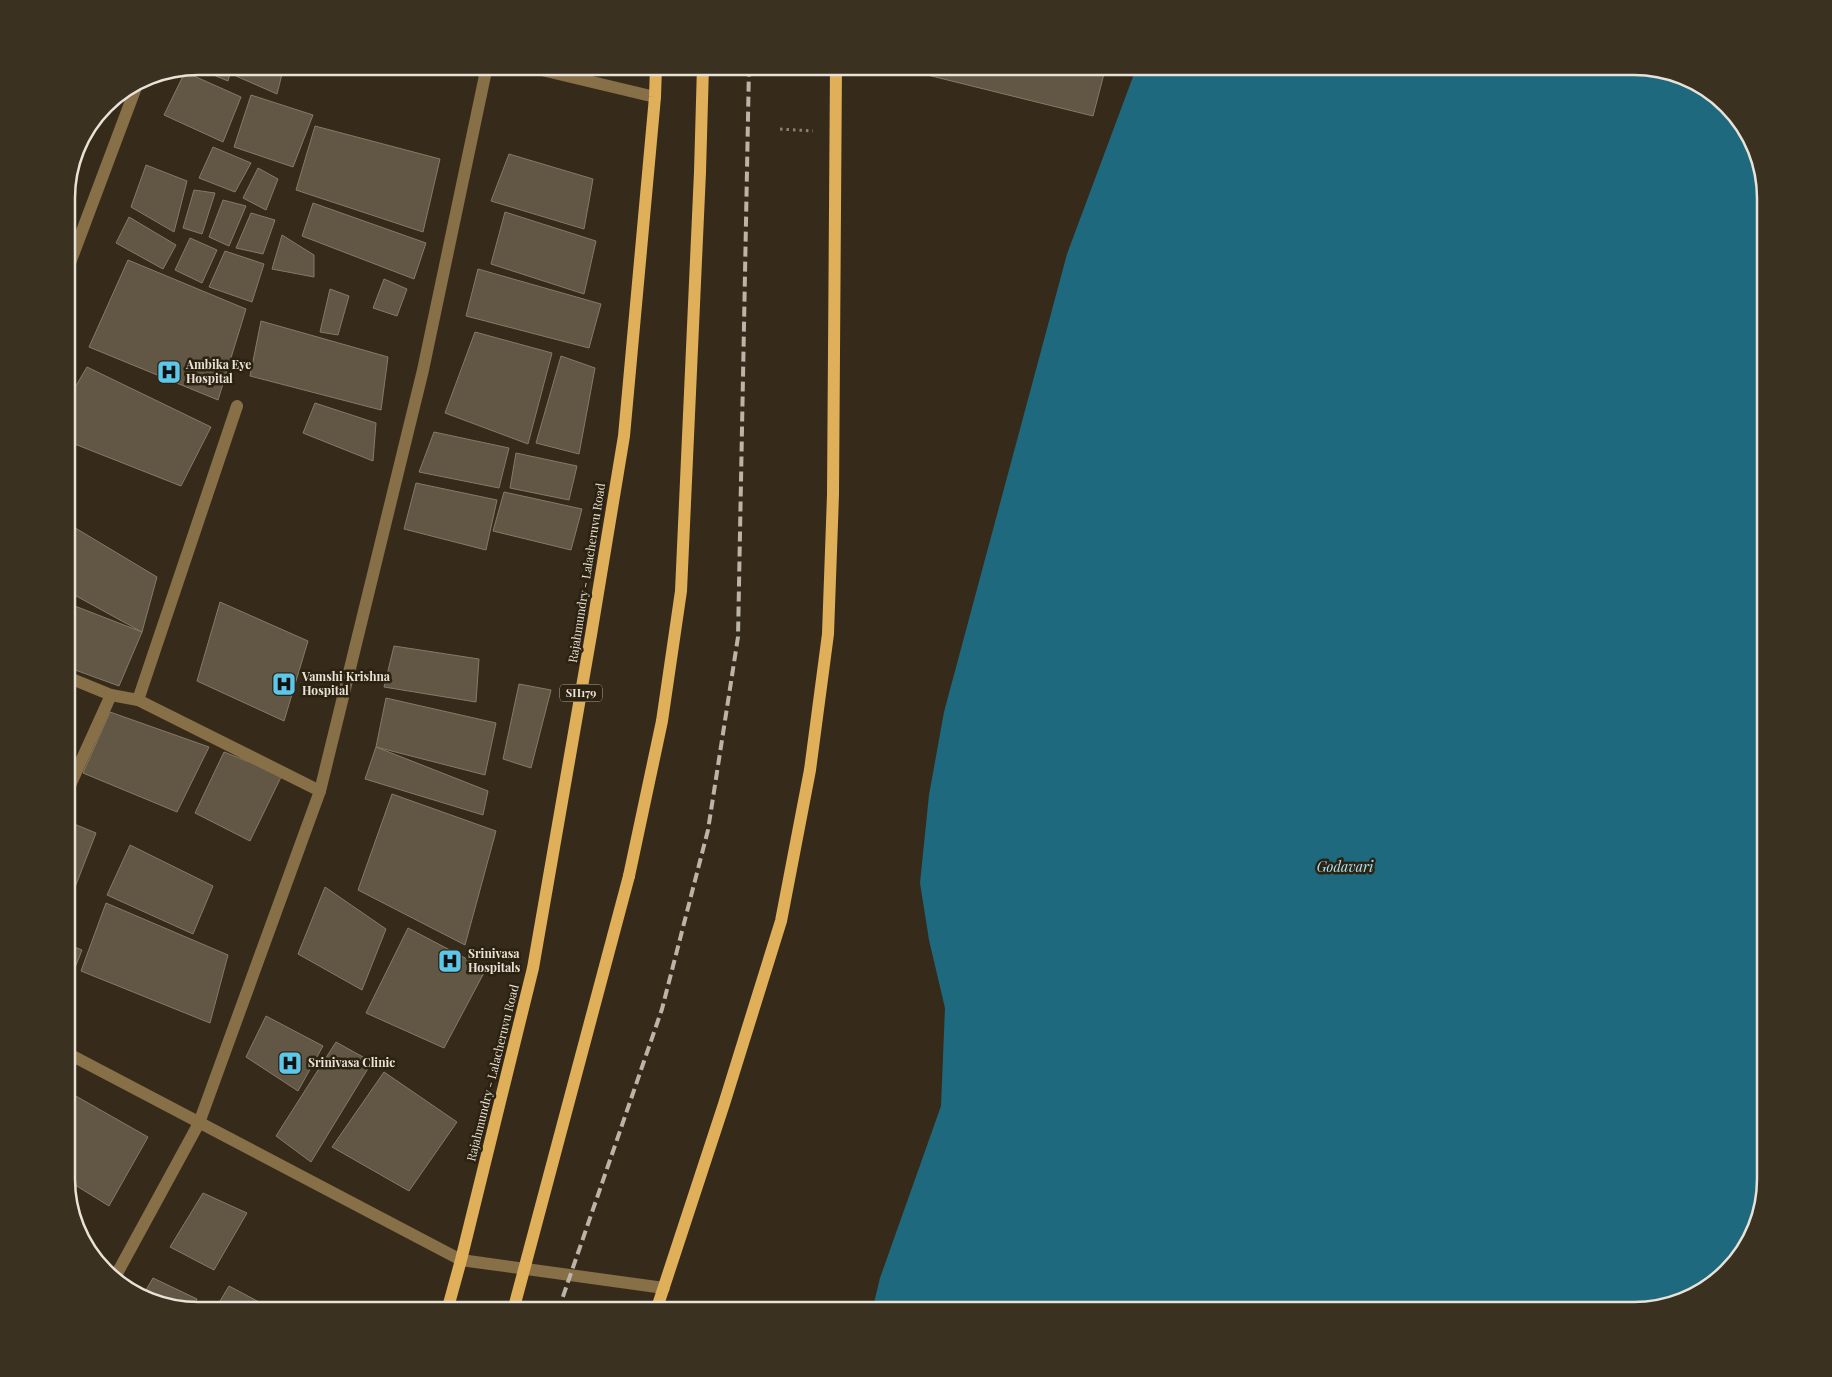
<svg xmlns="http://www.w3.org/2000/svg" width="1832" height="1377" font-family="'Playfair Display',serif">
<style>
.water{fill:#1e697e}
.building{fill:#625744;stroke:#867a67}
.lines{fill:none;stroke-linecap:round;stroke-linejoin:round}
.path{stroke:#8b8274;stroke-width:3;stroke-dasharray:2.5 4;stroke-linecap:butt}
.minor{stroke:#876f48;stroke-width:12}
.major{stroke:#e0af5a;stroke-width:12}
.rail{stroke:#bcb4a8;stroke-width:4;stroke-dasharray:10 5;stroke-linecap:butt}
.major-bridge{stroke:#e0af5a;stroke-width:12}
.labels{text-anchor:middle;stroke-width:5;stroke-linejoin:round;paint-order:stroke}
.shield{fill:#2c2211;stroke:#b0a89c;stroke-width:1}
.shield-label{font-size:11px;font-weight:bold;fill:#e9e2d7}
.poi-label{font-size:12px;font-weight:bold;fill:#e9e2d7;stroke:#2c2211;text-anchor:start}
.street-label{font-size:12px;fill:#e9e2d7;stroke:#2c2211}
.water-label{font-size:14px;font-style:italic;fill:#abe5f9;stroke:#2c2211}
.rim{fill:none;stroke:#e9e2d7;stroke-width:2.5}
</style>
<rect width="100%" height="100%" fill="#362b1a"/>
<!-- water -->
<polygon class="water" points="1137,66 1635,66 1677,73 1715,94 1752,140 1766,197 1766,1180 1759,1222 1738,1260 1692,1297 1634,1311 872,1311 880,1278 941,1106 945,1008 929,940 920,883 929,795 944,712 1067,254"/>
<!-- building -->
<g class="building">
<polygon points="198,66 232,66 228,81 194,67"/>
<polygon points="239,66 284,66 277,94 236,76"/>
<polygon points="891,66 1106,66 1093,116"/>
<polygon points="185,72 241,97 223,142 164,115"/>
<polygon points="251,95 313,115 293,167 234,147"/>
<polygon points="315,126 440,159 423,232 296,190"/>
<polygon points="213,147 251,163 235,192 199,178"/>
<polygon points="509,154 593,179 584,229 491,201"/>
<polygon points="146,165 187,181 174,232 131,207"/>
<polygon points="258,168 278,179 266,210 243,198"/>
<polygon points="194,190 215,193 202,234 183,228"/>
<polygon points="223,200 246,206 229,246 209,237"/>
<polygon points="313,203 426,243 414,279 302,236"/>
<polygon points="505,212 596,241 584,294 491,264"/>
<polygon points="251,213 275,220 263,254 236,248"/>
<polygon points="129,217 176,245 163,269 116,243"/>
<polygon points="282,235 314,255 314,277 272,269"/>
<polygon points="190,238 217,250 202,283 175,270"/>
<polygon points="225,251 264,264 252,302 209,287"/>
<polygon points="128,260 246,309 218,400 89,347"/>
<polygon points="478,269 601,304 589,348 466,316"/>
<polygon points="384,279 407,289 397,316 373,308"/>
<polygon points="330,289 349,296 338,335 320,332"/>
<polygon points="261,321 388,357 381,410 250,376"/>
<polygon points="475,332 552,353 528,444 445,413"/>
<polygon points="561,356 595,368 579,454 536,443"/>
<polygon points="87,367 211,427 181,486 67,441 67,401"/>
<polygon points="315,403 376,423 373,461 303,433"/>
<polygon points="434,432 509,448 499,488 419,472"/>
<polygon points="516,453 577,466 569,500 510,488"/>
<polygon points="416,483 497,500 486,550 404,529"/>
<polygon points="504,492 582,509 571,550 493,531"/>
<polygon points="67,523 157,577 142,632 67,591"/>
<polygon points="220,602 308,641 284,721 197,681"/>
<polygon points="67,603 142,632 119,686 67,667"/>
<polygon points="394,646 479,659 476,702 384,687"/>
<polygon points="519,684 551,690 531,768 503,759"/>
<polygon points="386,698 496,723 485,775 376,747"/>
<polygon points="110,712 209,747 177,812 83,773"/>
<polygon points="376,747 488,791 483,815 365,779"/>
<polygon points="224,752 282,775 250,841 195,813"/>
<polygon points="392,794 496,831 465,945 358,890"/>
<polygon points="67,821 96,833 67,908"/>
<polygon points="130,845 213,886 193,934 107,895"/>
<polygon points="325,887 386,929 362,990 298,954"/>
<polygon points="106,903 228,955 210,1023 81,971"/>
<polygon points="408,928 486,969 444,1048 366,1013"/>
<polygon points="67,944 82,950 67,988"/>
<polygon points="266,1016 323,1046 298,1091 246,1057"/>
<polygon points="336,1042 372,1062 311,1162 276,1136"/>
<polygon points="384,1072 457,1122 409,1191 332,1147"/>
<polygon points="67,1091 148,1137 109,1206 67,1180"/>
<polygon points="203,1193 247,1213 214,1270 170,1247"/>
<polygon points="153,1278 197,1299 191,1310 155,1304 142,1297"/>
<polygon points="229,1286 276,1311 214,1311"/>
</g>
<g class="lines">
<!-- path -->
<polyline class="path" points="780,129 813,131"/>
<!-- minor -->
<g class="minor">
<polyline points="525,66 655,97"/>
<polyline points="67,271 138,82"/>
<polyline points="67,677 111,695 138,700 320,791"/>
<polyline points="138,700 237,406"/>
<polyline points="67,792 111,695"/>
<polyline points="67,1053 461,1260 664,1288"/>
<polyline points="114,1279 199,1123 320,791 423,370 487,66"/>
</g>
<!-- major -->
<g class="major">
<polyline points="629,876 662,721 681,591 700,172 703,66"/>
<polyline points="447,1311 461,1260 533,968 591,635 624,436 655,97 656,66"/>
<polyline points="656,1311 724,1104 781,921 810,770 828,634 833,495 836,66"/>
</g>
<!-- rail -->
<polyline class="rail" points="558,1311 662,1009 708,830 738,637 749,66"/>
<!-- major-bridge -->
<polyline class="major-bridge" points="513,1311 629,876"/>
</g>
<!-- icons -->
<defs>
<g id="hospital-square" transform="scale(1.25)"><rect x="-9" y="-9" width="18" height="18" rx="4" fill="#5cc7e8" stroke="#2c2211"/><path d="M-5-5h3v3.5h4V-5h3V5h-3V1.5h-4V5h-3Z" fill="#111"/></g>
</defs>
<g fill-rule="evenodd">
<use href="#hospital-square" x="169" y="372"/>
<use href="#hospital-square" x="284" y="684"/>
<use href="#hospital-square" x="450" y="961"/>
<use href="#hospital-square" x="290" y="1063"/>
</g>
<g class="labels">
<!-- shield labels -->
<rect class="shield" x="560" y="684.5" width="42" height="17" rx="4"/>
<g class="shield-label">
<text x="581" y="697">SH179</text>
</g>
<!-- poi labels -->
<g class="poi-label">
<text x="186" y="369">Ambika Eye<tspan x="186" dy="14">Hospital</tspan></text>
<text x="302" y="681">Vamshi Krishna<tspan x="302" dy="14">Hospital</tspan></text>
<text x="468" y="958">Srinivasa<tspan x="468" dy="14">Hospitals</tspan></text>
<text x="308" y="1067">Srinivasa Clinic</text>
</g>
<!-- street labels -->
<g class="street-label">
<text transform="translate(587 573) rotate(-81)" y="4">Rajahmundry - Lalacheruvu Road</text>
<text transform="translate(493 1073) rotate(-76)" y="4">Rajahmundry - Lalacheruvu Road</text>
</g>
<!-- water labels -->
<g class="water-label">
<text x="1345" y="872">Godavari</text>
</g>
</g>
<!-- crop -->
<path d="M0 0H1832V1377H0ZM198 75H1634A123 123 0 0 1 1757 198V1179A123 123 0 0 1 1634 1302H198A123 123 0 0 1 75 1179V198A123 123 0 0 1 198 75Z" fill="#3b3121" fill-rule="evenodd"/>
<path class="rim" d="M198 75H1634A123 123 0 0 1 1757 198V1179A123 123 0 0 1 1634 1302H198A123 123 0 0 1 75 1179V198A123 123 0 0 1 198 75Z"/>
</svg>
